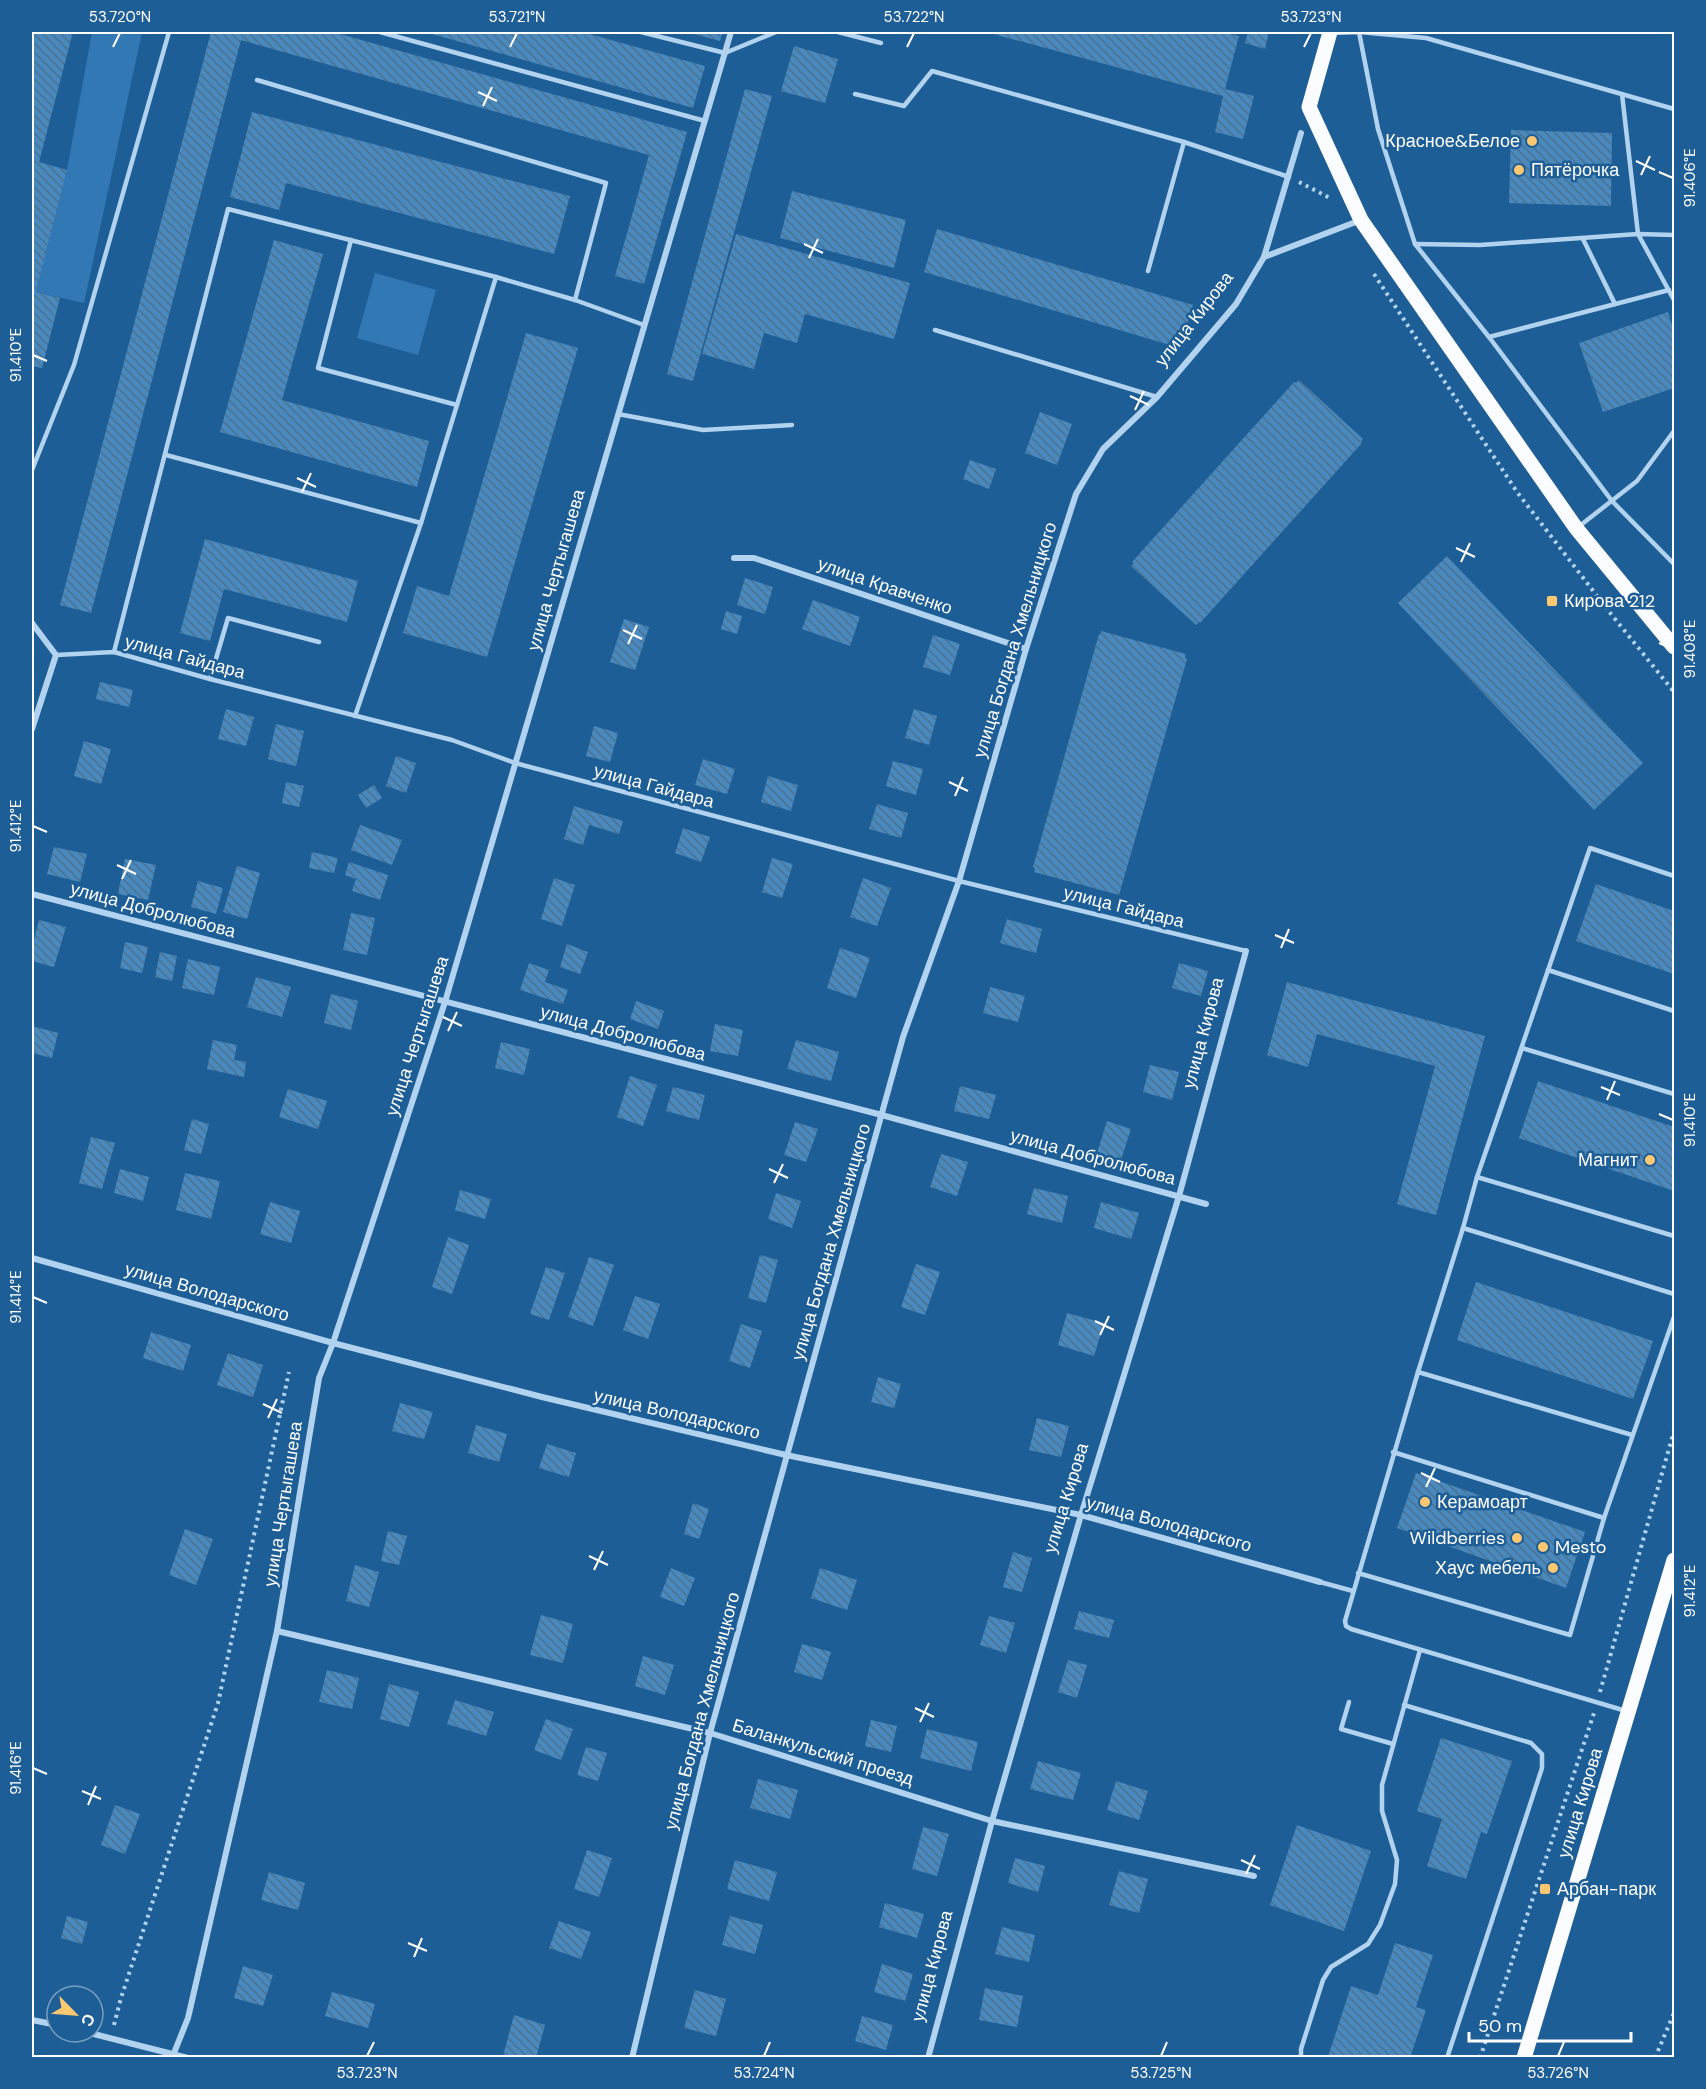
<svg xmlns="http://www.w3.org/2000/svg" width="1706" height="2089" font-family="'DM Sans',sans-serif">
<style>
.green{fill:#3278b4}
.building{fill:url(#building-back-hatch)}
.lines{fill:none;stroke-linecap:round;stroke-linejoin:round}
.path{stroke:#b2d3ef;stroke-width:4;stroke-dasharray:3 4.5;stroke-linecap:butt}
.service{stroke:#b2d3ef;stroke-width:4.5}
.minor{stroke:#b2d3ef;stroke-width:6}
.primary{stroke:#fafcff;stroke-width:15}
.ticks{fill:none;stroke:#fff;stroke-width:2}
.poi-dot{fill:#fec871;stroke:#1e5e96;stroke-width:2}
.labels{text-anchor:middle;stroke-width:5;stroke-linejoin:round;paint-order:stroke}
.poi-label{font-size:18px;fill:#fff;stroke:#1e5e96;text-anchor:start}
.street-label{font-size:18px;fill:#fff;stroke:#1e5e96}
.neatline{fill:none;stroke:#fff;stroke-width:2}
.ticks-label{font-size:15px;text-anchor:middle;fill:#fff}
</style>
<defs>
<pattern id="building-back-hatch" width="6" height="6" patternUnits="userSpaceOnUse" patternTransform="scale(1.5)"><rect width="6" height="6" fill="#4a89be"/><path d="M-1 5l2 2M0 0l6 6M5-1l2 2" fill="none" stroke="#4b7190"/></pattern>
</defs>
<rect width="100%" height="100%" fill="#1e5e96"/>
<!-- green -->
<g class="green">
<polygon points="92,32 142,32 84,303 36,292 67,170"/>
<polygon points="375,273 436,290 418,355 357,338"/>
</g>
<!-- building -->
<g class="building">
<polygon points="32,32 73,32 39,162 67,170 36,292 60,298 42,368 32,366"/>
<polygon points="211,32 333,32 687,132 644,284 615,276 649,155 241,40 91,613 60,605"/>
<polygon points="425,32 582,32 705,66 693,108"/>
<polygon points="687,32 723,32 720,41"/>
<polygon points="986,32 1221,32 1239,36 1225,89 1254,96 1243,139 1215,132 1223,96"/>
<polygon points="1248,32 1269,32 1265,49 1245,43"/>
<polygon points="794,46 838,59 825,103 781,91"/>
<polygon points="745,89 772,96 693,381 667,374"/>
<polygon points="252,112 570,196 554,254 286,183 279,210 230,197"/>
<polygon points="1511,130 1612,133 1611,206 1509,203"/>
<polygon points="792,191 906,220 894,268 780,238"/>
<polygon points="937,229 1193,305 1180,348 924,272"/>
<polygon points="736,234 910,283 894,339 805,314 797,343 764,333 754,369 702,354"/>
<polygon points="274,240 323,254 282,400 429,441 417,487 220,432"/>
<polygon points="1668,312 1674,332 1674,388 1603,412 1579,343"/>
<polygon points="526,333 578,348 487,657 403,633 417,586 449,596"/>
<polygon points="1299,380 1363,439 1361,442 1362,443 1200,623 1199,622 1196,625 1131,566 1134,563 1132,562 1294,382 1296,383"/>
<polygon points="1040,412 1072,424 1057,465 1025,453"/>
<polygon points="970,460 996,469 989,489 963,479"/>
<polygon points="205,539 358,581 347,622 224,589 210,641 180,633"/>
<polygon points="1447,556 1643,763 1594,810 1398,603"/>
<polygon points="745,578 773,587 765,614 737,605"/>
<polygon points="813,600 860,617 850,646 802,629"/>
<polygon points="726,611 742,616 737,634 721,629"/>
<polygon points="624,619 649,627 635,670 610,662"/>
<polygon points="1101,631 1186,654 1185,658 1187,659 1119,895 1034,872 1035,868 1033,867 1099,634 1100,635"/>
<polygon points="933,635 960,644 950,675 923,667"/>
<polygon points="100,682 133,690 129,707 96,699"/>
<polygon points="226,709 254,717 246,746 218,739"/>
<polygon points="914,709 937,716 929,745 905,738"/>
<polygon points="276,724 304,731 296,766 268,759"/>
<polygon points="594,726 618,733 610,762 586,756"/>
<polygon points="84,741 111,749 101,784 74,776"/>
<polygon points="396,756 416,763 406,793 386,786"/>
<polygon points="703,759 735,769 727,794 695,785"/>
<polygon points="893,761 923,769 916,795 886,786"/>
<polygon points="768,776 798,785 791,811 761,802"/>
<polygon points="286,782 304,786 299,807 282,803"/>
<polygon points="374,785 382,798 366,808 358,795"/>
<polygon points="877,804 908,813 901,838 869,829"/>
<polygon points="574,806 623,821 619,834 589,825 583,845 564,839"/>
<polygon points="360,825 402,840 392,865 351,850"/>
<polygon points="683,828 710,837 701,862 675,853"/>
<polygon points="54,847 87,854 80,882 47,874"/>
<polygon points="312,852 338,858 334,873 309,868"/>
<polygon points="772,858 793,864 782,898 762,892"/>
<polygon points="125,859 156,865 148,900 118,894"/>
<polygon points="349,862 388,875 380,900 352,891 356,879 345,875"/>
<polygon points="237,866 260,873 247,919 223,912"/>
<polygon points="554,878 575,885 562,926 541,919"/>
<polygon points="863,878 891,888 877,926 850,917"/>
<polygon points="198,881 223,888 216,914 191,907"/>
<polygon points="1596,884 1674,911 1674,974 1576,941"/>
<polygon points="351,913 375,918 367,955 343,950"/>
<polygon points="1007,919 1042,929 1036,953 1000,943"/>
<polygon points="39,920 66,927 54,967 32,961 32,948"/>
<polygon points="125,942 148,947 142,973 120,968"/>
<polygon points="567,944 588,952 580,974 560,967"/>
<polygon points="840,948 870,958 856,998 827,988"/>
<polygon points="160,952 177,956 172,981 155,977"/>
<polygon points="188,959 220,967 214,995 182,988"/>
<polygon points="529,963 549,970 545,982 568,990 563,1004 520,990"/>
<polygon points="1179,963 1208,971 1201,996 1172,988"/>
<polygon points="256,977 291,987 282,1017 247,1007"/>
<polygon points="1287,982 1485,1036 1436,1215 1397,1204 1435,1066 1317,1034 1308,1067 1267,1055"/>
<polygon points="990,987 1025,996 1018,1022 983,1013"/>
<polygon points="331,994 358,1001 351,1030 324,1023"/>
<polygon points="636,1001 664,1011 658,1029 630,1019"/>
<polygon points="715,1024 743,1030 738,1056 710,1051"/>
<polygon points="32,1026 58,1033 52,1058 32,1053"/>
<polygon points="213,1040 237,1045 234,1060 246,1062 244,1077 207,1069"/>
<polygon points="796,1040 839,1052 831,1081 787,1069"/>
<polygon points="501,1042 530,1049 524,1075 495,1068"/>
<polygon points="1150,1065 1179,1072 1172,1100 1143,1092"/>
<polygon points="630,1076 657,1085 643,1126 617,1117"/>
<polygon points="1538,1081 1674,1127 1674,1191 1519,1138"/>
<polygon points="960,1086 996,1095 989,1119 954,1111"/>
<polygon points="673,1087 705,1095 699,1120 666,1111"/>
<polygon points="288,1089 327,1101 318,1129 279,1117"/>
<polygon points="192,1119 209,1124 201,1154 184,1150"/>
<polygon points="1107,1121 1131,1129 1121,1160 1097,1153"/>
<polygon points="795,1122 818,1129 806,1162 784,1155"/>
<polygon points="91,1137 115,1143 102,1189 79,1183"/>
<polygon points="941,1154 968,1162 957,1196 930,1187"/>
<polygon points="120,1169 149,1177 143,1201 114,1193"/>
<polygon points="185,1173 220,1181 211,1219 176,1210"/>
<polygon points="1034,1188 1068,1196 1062,1223 1027,1214"/>
<polygon points="460,1190 491,1199 485,1219 455,1210"/>
<polygon points="776,1193 801,1201 792,1228 768,1219"/>
<polygon points="270,1202 300,1211 291,1243 260,1234"/>
<polygon points="1101,1202 1139,1213 1131,1239 1094,1228"/>
<polygon points="448,1237 469,1245 452,1294 432,1287"/>
<polygon points="760,1255 778,1260 766,1303 748,1298"/>
<polygon points="589,1257 614,1265 593,1326 568,1317"/>
<polygon points="916,1264 940,1272 925,1315 901,1307"/>
<polygon points="546,1267 565,1273 549,1320 530,1314"/>
<polygon points="1476,1282 1653,1341 1633,1399 1457,1340"/>
<polygon points="635,1296 660,1304 648,1339 623,1330"/>
<polygon points="1067,1313 1104,1323 1094,1356 1058,1345"/>
<polygon points="741,1324 762,1331 750,1368 729,1361"/>
<polygon points="151,1332 191,1345 183,1371 143,1358"/>
<polygon points="228,1353 263,1365 253,1397 217,1385"/>
<polygon points="878,1377 901,1384 894,1408 871,1402"/>
<polygon points="400,1403 433,1412 424,1439 392,1431"/>
<polygon points="1037,1418 1069,1426 1061,1457 1029,1450"/>
<polygon points="476,1425 507,1434 499,1462 468,1453"/>
<polygon points="547,1444 576,1453 569,1477 539,1468"/>
<polygon points="1416,1473 1585,1532 1566,1588 1397,1528"/>
<polygon points="693,1503 709,1509 699,1539 684,1534"/>
<polygon points="185,1529 213,1539 196,1585 169,1575"/>
<polygon points="388,1531 407,1536 399,1565 381,1561"/>
<polygon points="1013,1552 1032,1558 1022,1592 1003,1587"/>
<polygon points="355,1565 379,1572 369,1607 346,1601"/>
<polygon points="671,1568 695,1578 684,1606 660,1597"/>
<polygon points="820,1568 857,1580 847,1610 811,1598"/>
<polygon points="1079,1611 1114,1620 1109,1638 1074,1629"/>
<polygon points="541,1615 573,1624 563,1663 530,1655"/>
<polygon points="989,1616 1015,1623 1006,1653 980,1645"/>
<polygon points="802,1644 831,1652 822,1680 794,1672"/>
<polygon points="643,1656 674,1665 665,1695 635,1686"/>
<polygon points="1068,1660 1087,1665 1077,1698 1058,1692"/>
<polygon points="327,1670 359,1678 352,1709 319,1702"/>
<polygon points="389,1684 419,1692 409,1727 380,1719"/>
<polygon points="455,1700 494,1712 486,1736 447,1724"/>
<polygon points="546,1719 573,1729 561,1760 534,1750"/>
<polygon points="871,1720 897,1726 891,1752 865,1746"/>
<polygon points="927,1729 978,1742 971,1771 920,1758"/>
<polygon points="1441,1738 1512,1761 1487,1834 1481,1832 1466,1879 1427,1866 1442,1819 1417,1811"/>
<polygon points="586,1747 607,1753 598,1781 577,1775"/>
<polygon points="1038,1761 1081,1773 1073,1800 1030,1789"/>
<polygon points="758,1779 798,1790 790,1819 750,1808"/>
<polygon points="1116,1781 1148,1791 1139,1820 1107,1810"/>
<polygon points="115,1805 140,1814 125,1854 101,1845"/>
<polygon points="1297,1825 1371,1851 1344,1931 1270,1905"/>
<polygon points="923,1827 949,1834 937,1876 912,1869"/>
<polygon points="587,1850 612,1858 599,1897 574,1889"/>
<polygon points="1015,1858 1045,1866 1038,1892 1008,1883"/>
<polygon points="735,1860 777,1872 769,1901 727,1889"/>
<polygon points="1119,1871 1148,1879 1139,1913 1109,1905"/>
<polygon points="269,1872 305,1883 298,1910 261,1900"/>
<polygon points="885,1903 924,1914 917,1938 879,1927"/>
<polygon points="67,1916 88,1922 82,1944 61,1938"/>
<polygon points="730,1916 763,1925 755,1954 722,1945"/>
<polygon points="559,1921 591,1932 581,1959 549,1948"/>
<polygon points="1002,1927 1035,1935 1029,1962 995,1954"/>
<polygon points="1395,1943 1433,1955 1416,2007 1426,2010 1410,2058 1328,2057 1351,1986 1378,1995"/>
<polygon points="882,1964 913,1974 905,2001 874,1992"/>
<polygon points="243,1966 273,1975 263,2006 234,1998"/>
<polygon points="985,1988 1023,1996 1017,2027 979,2020"/>
<polygon points="695,1990 726,1999 716,2036 684,2028"/>
<polygon points="332,1992 375,2004 368,2028 325,2016"/>
<polygon points="514,2015 545,2025 536,2058 509,2058 503,2056"/>
<polygon points="862,2016 893,2025 886,2050 855,2041"/>
</g>
<g class="lines">
<!-- path -->
<g class="path">
<polyline points="1299,182 1330,198"/>
<polyline points="1374,274 1517,492 1611,614 1674,692"/>
<polyline points="1600,1692 1674,1431"/>
<polyline points="114,2025 121,1998 218,1703 289,1372"/>
<polyline points="1480,2058 1594,1713"/>
<polyline points="1655,2058 1674,2013"/>
</g>
<!-- service -->
<g class="service">
<polyline points="380,32 705,121"/>
<polyline points="641,32 725,53 776,32"/>
<polyline points="838,32 881,43"/>
<polyline points="1359,32 1378,129 1415,244 1489,337 1612,501 1674,564"/>
<polyline points="1332,33 1359,32 1426,38 1674,109"/>
<polyline points="257,80 606,183 575,300"/>
<polyline points="855,94 904,106 932,71 1184,142 1289,177"/>
<polyline points="1622,94 1638,234 1674,300"/>
<polyline points="1583,239 1615,304"/>
<polyline points="351,240 318,368 457,405"/>
<polyline points="1415,244 1480,245 1638,234 1674,235"/>
<polyline points="1148,271 1184,142"/>
<polyline points="935,330 1157,397"/>
<polyline points="1489,337 1669,290"/>
<polyline points="618,414 703,430 792,425"/>
<polyline points="166,455 421,523"/>
<polyline points="32,470 74,365 169,32"/>
<polyline points="1577,528 1637,481 1674,431"/>
<polyline points="114,652 228,209 496,277 575,300 644,325"/>
<polyline points="56,655 114,652 210,679 452,740 515,763 959,881 1246,951"/>
<polyline points="210,679 228,618 319,642"/>
<polyline points="355,716 421,523 496,277"/>
<polyline points="1548,970 1674,1011"/>
<polyline points="1522,1048 1477,1177 1590,848 1674,876"/>
<polyline points="1522,1048 1674,1094"/>
<polyline points="1674,1236 1477,1177 1463,1228 1674,1294"/>
<polyline points="1418,1372 1463,1228"/>
<polyline points="1393,1452 1604,1518"/>
<polyline points="1358,1573 1570,1635 1604,1518 1674,1317"/>
<polyline points="1320,1582 1353,1591"/>
<polyline points="1349,1702 1341,1729 1393,1744"/>
<polyline points="1404,1705 1531,1743 1542,1754 1542,1768 1447,2058"/>
<polyline points="1626,1711 1351,1629 1346,1626 1345,1621 1418,1372 1632,1435"/>
<polyline points="1301,2058 1301,2049 1323,1980 1331,1967 1368,1944 1380,1925 1395,1884 1397,1860 1382,1811 1382,1785 1420,1650"/>
</g>
<!-- minor -->
<g class="minor">
<polyline points="1264,257 1361,220"/>
<polyline points="734,558 754,558 1026,649"/>
<polyline points="32,623 56,655 32,729"/>
<polyline points="32,894 878,1114 1206,1204"/>
<polyline points="32,1258 333,1343 542,1397 786,1455 1081,1515 1320,1582"/>
<polyline points="277,1631 710,1733 992,1821 1254,1876"/>
<polyline points="32,2020 57,2025"/>
<polyline points="86,2032 188,2058"/>
<polyline points="172,2058 188,2018 277,1631 319,1378 333,1343 445,1002 731,32"/>
<polyline points="632,2058 710,1733 903,1037 959,881 1026,649 1076,494 1103,449 1157,397 1236,304 1264,257 1301,133"/>
<polyline points="928,2058 992,1821 1081,1515 1179,1196 1246,951"/>
</g>
<!-- primary -->
<g class="primary">
<polyline points="1330,32 1309,107 1361,220 1576,528 1674,647"/>
<polyline points="1524,2058 1674,1560"/>
</g>
</g>
<!-- ticks -->
<path class="ticks" d="M113,47L120,33M510,47L517,33M907,47L914,33M1304,47L1311,33M478,92L497,101M483,106L492,87M1636,161L1655,170M1659,172L1673,178M1641,175L1650,156M804,244L823,253M809,258L818,239M33,355L47,361M1130,396L1149,405M1135,410L1144,391M297,478L316,487M302,492L311,473M1456,548L1475,557M1461,562L1470,543M623,630L642,639M1659,643L1673,649M628,644L637,625M949,782L968,791M955,796L963,777M33,826L47,832M117,865L136,874M122,879L131,860M1275,935L1294,943M1281,948L1289,929M443,1017L462,1026M448,1031L457,1012M1601,1087L1620,1095M1607,1100L1615,1081M1659,1114L1673,1120M769,1169L788,1178M774,1183L783,1164M33,1297L47,1303M1095,1321L1114,1330M1100,1335L1109,1316M263,1404L282,1413M268,1418L277,1399M1421,1473L1440,1482M1426,1487L1435,1468M589,1556L608,1565M594,1570L603,1551M1659,1584L1673,1591M915,1708L934,1717M920,1722L929,1703M33,1768L47,1774M82,1791L101,1799M88,1805L96,1786M1241,1860L1260,1869M1246,1874L1255,1855M408,1943L427,1951M414,1957L422,1938M367,2056L374,2042M764,2056L770,2042M1161,2056L1167,2042M1558,2056L1564,2042"/>
<!-- markers -->
<g class="poi-dot">
<circle cx="1532" cy="141" r="6"/>
<circle cx="1519" cy="170" r="6"/>
<rect x="1546" y="595" width="12" height="12" rx="3"/>
<circle cx="1650" cy="1160" r="6"/>
<circle cx="1425" cy="1502" r="6"/>
<circle cx="1517" cy="1538" r="6"/>
<circle cx="1543" cy="1547" r="6"/>
<circle cx="1553" cy="1568" r="6"/>
<rect x="1539" y="1883" width="12" height="12" rx="3"/>
</g>
<g class="labels">
<!-- poi labels -->
<g class="poi-label">
<text x="1520" y="147" text-anchor="end">Красное&amp;Белое</text>
<text x="1531" y="176">Пятёрочка</text>
<text x="1564" y="607">Кирова 212</text>
<text x="1638" y="1166" text-anchor="end">Магнит</text>
<text x="1437" y="1508">Керамоарт</text>
<text x="1505" y="1544" text-anchor="end">Wildberries</text>
<text x="1555" y="1553">Mesto</text>
<text x="1541" y="1574" text-anchor="end">Хаус мебель</text>
<text x="1557" y="1895">Арбан-парк</text>
</g>
<!-- street labels -->
<g class="street-label">
<text transform="translate(1194 319) rotate(-52)" y="6">улица Кирова</text>
<text transform="translate(556 570) rotate(-74)" y="6">улица Чертыгашева</text>
<text transform="translate(885 586) rotate(19)" y="6">улица Кравченко</text>
<text transform="translate(1015 640) rotate(-73)" y="6">улица Богдана Хмельницкого</text>
<text transform="translate(185 657) rotate(15)" y="6">улица Гайдара</text>
<text transform="translate(654 786) rotate(15)" y="6">улица Гайдара</text>
<text transform="translate(1124 907) rotate(14)" y="6">улица Гайдара</text>
<text transform="translate(153 910) rotate(15)" y="6">улица Добролюбова</text>
<text transform="translate(623 1033) rotate(15)" y="6">улица Добролюбова</text>
<text transform="translate(1203 1033) rotate(-75)" y="6">улица Кирова</text>
<text transform="translate(417 1036) rotate(-72)" y="6">улица Чертыгашева</text>
<text transform="translate(1093 1157) rotate(15)" y="6">улица Добролюбова</text>
<text transform="translate(831 1242) rotate(-74)" y="6">улица Богдана Хмельницкого</text>
<text transform="translate(207 1292) rotate(16)" y="6">улица Володарского</text>
<text transform="translate(677 1414) rotate(13)" y="6">улица Володарского</text>
<text transform="translate(1066 1498) rotate(-73)" y="6">улица Кирова</text>
<text transform="translate(283 1504) rotate(-81)" y="6">улица Чертыгашева</text>
<text transform="translate(1169 1524) rotate(15)" y="6">улица Володарского</text>
<text transform="translate(702 1711) rotate(-75)" y="6">улица Богдана Хмельницкого</text>
<text transform="translate(823 1752) rotate(17)" y="6">Баланкульский проезд</text>
<text transform="translate(1580 1803) rotate(-73)" y="6">улица Кирова</text>
<text transform="translate(932 1966) rotate(-75)" y="6">улица Кирова</text>
</g>
</g>
<!-- border -->
<rect width="1706" height="2089" fill="none" stroke="#1e5e96" stroke-width="66"/>
<!-- north arrow -->
<g transform="translate(75 2014) rotate(115)"><circle r="28" fill="#1e5e96" stroke="#789ec0" stroke-width="1.5"/>
<path d="M0-4.5L10 22L0 15L-10 22Z" fill="#fec871"/>
<text y="-9" font-size="16" font-weight="bold" text-anchor="middle" fill="#ffffff">С</text>
</g>
<!-- scale -->
<path d="M1469 2032v9h162v-9" fill="none" stroke="#ffffff" stroke-width="3"/>
<text x="1478" y="2032" font-size="18" fill="#ffffff" stroke="#1e5e96" stroke-width="4.5" paint-order="stroke">50 m</text>
<rect x="33" y="33" width="1640" height="2023" class="neatline"/>
<g class="ticks-label">
<text x="120" y="22">53.720°N</text>
<text x="517" y="22">53.721°N</text>
<text x="914" y="22">53.722°N</text>
<text x="1311" y="22">53.723°N</text>
<text transform="translate(1690 178) rotate(-90)" y="5">91.406°E</text>
<text transform="translate(16 355) rotate(-90)" y="5">91.410°E</text>
<text transform="translate(1690 649) rotate(-90)" y="5">91.408°E</text>
<text transform="translate(16 826) rotate(-90)" y="5">91.412°E</text>
<text transform="translate(1690 1120) rotate(-90)" y="5">91.410°E</text>
<text transform="translate(16 1297) rotate(-90)" y="5">91.414°E</text>
<text transform="translate(1690 1591) rotate(-90)" y="5">91.412°E</text>
<text transform="translate(16 1768) rotate(-90)" y="5">91.416°E</text>
<text x="367" y="2078">53.723°N</text>
<text x="764" y="2078">53.724°N</text>
<text x="1161" y="2078">53.725°N</text>
<text x="1558" y="2078">53.726°N</text>
</g>
</svg>
